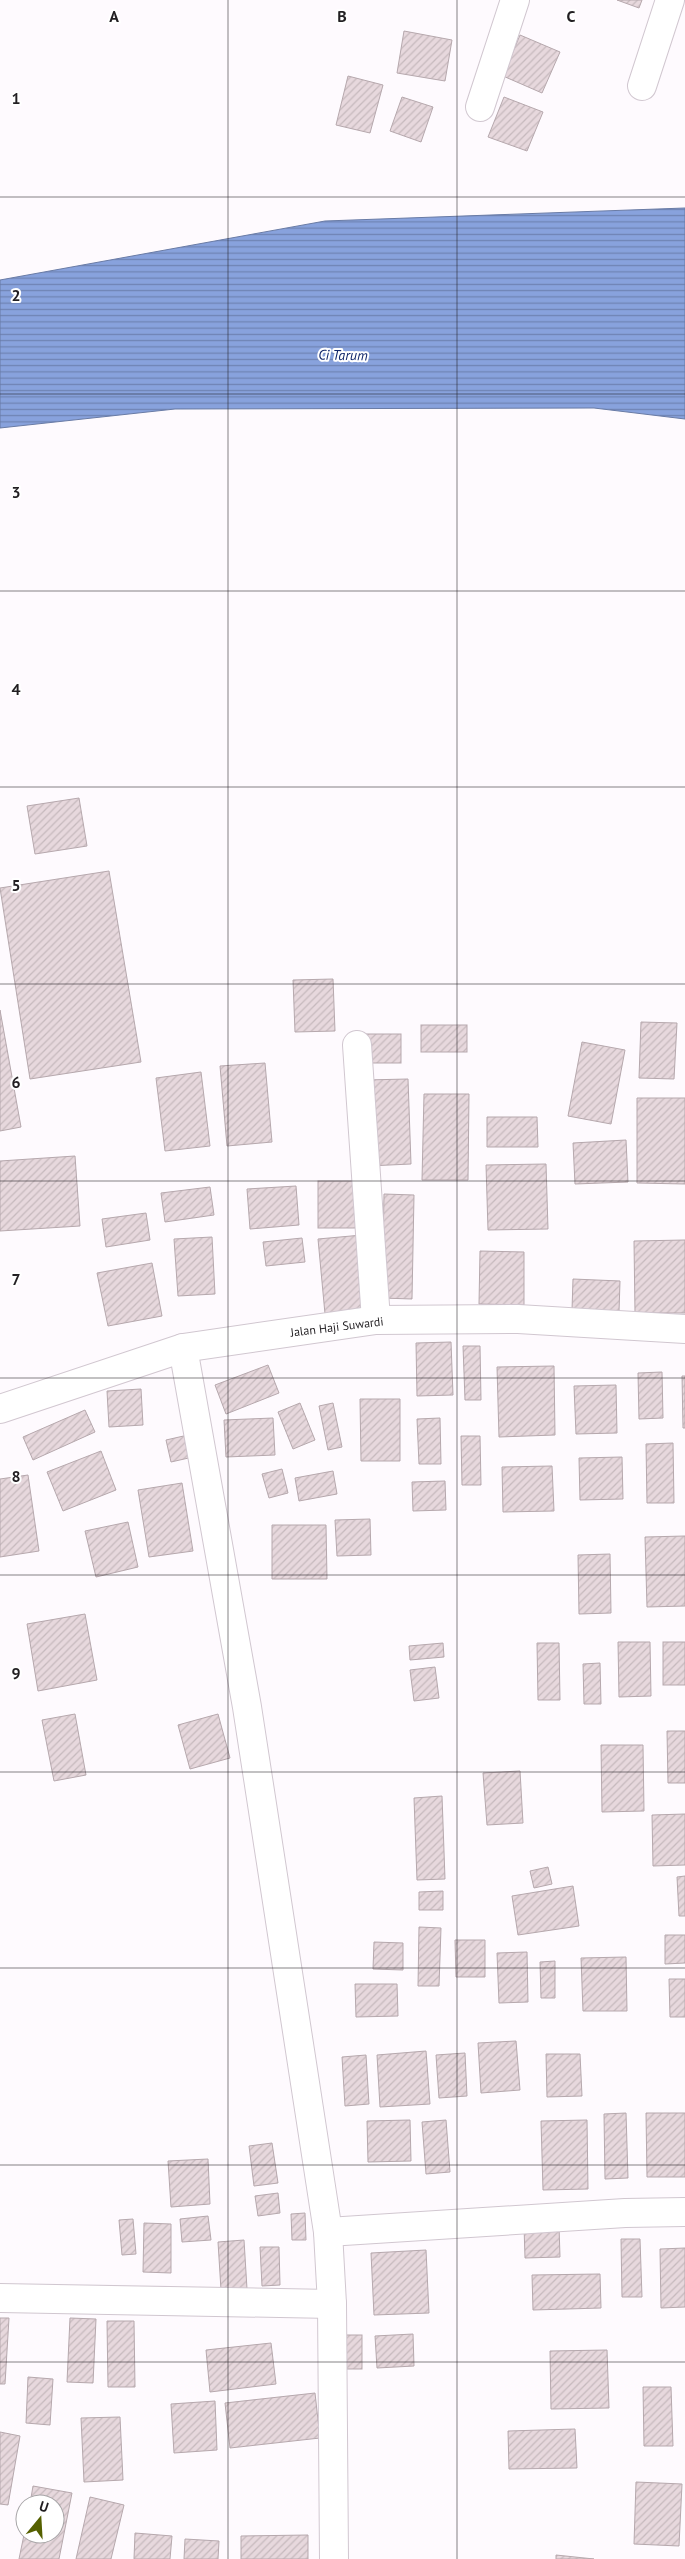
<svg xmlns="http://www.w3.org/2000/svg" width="685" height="2559" font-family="'PT Sans',sans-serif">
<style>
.water{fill:url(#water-rules);stroke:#697ba5}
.building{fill:url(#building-hatch);stroke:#b6a8ad}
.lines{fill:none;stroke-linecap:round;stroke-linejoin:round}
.minor-casing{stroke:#d1c7d0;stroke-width:30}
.minor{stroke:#fff;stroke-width:28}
.grid{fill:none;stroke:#221f22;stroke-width:1;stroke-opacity:0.55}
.labels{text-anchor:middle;stroke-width:4;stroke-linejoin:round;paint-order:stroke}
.street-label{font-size:12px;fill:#221f22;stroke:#fff}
.water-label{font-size:14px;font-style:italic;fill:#10266a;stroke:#fff}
.grid-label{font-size:16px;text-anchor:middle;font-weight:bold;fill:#221f22;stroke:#fff;stroke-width:4;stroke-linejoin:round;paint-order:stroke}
</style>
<defs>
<pattern id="water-rules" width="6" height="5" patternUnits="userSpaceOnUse" patternTransform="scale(1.25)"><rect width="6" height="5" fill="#88a2dd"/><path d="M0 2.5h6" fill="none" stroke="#6f83b3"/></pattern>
<pattern id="building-hatch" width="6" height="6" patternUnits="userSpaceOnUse" patternTransform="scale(1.25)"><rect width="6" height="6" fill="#e7d8dd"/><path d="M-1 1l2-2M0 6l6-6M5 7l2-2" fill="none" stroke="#c6b9bd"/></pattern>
</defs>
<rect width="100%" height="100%" fill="#fefafe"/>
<!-- water -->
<polygon class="water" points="685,208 685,419 594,408 175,409 0,428 0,280 325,221"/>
<!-- building -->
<g class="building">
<polygon points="617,0 642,0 639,8"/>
<polygon points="404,31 452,40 445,81 397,73"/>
<polygon points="520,35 560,52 542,93 503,76"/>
<polygon points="348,76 383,85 370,133 336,125"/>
<polygon points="402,97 433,107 421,142 390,131"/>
<polygon points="504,97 543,112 527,151 488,137"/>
<polygon points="79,798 87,846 35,854 27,806"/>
<polygon points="109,871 141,1062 30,1079 0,888"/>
<polygon points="333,979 335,1031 295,1032 293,980"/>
<polygon points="0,1010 21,1127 0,1131"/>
<polygon points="641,1022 677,1023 674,1079 639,1078"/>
<rect x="421" y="1025" width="46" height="27"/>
<rect x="363" y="1034" width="38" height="29"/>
<polygon points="582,1042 625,1050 611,1124 568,1116"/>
<polygon points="265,1063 272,1142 227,1146 220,1066"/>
<polygon points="201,1072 210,1146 165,1151 156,1078"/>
<polygon points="408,1079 411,1164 368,1166 365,1080"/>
<polygon points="424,1094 469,1094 468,1180 422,1180"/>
<polygon points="637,1098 685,1098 685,1184 637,1183"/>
<polygon points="487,1117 537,1117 538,1147 487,1147"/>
<polygon points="626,1140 628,1182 575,1184 573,1143"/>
<polygon points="75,1156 80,1226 0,1231 0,1161"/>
<polygon points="546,1164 548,1229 488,1230 486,1165"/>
<rect x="318" y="1181" width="45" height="47"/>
<polygon points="296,1186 299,1225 250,1229 247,1189"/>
<polygon points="210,1187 214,1215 165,1222 161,1193"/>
<polygon points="384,1194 414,1195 412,1299 382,1298"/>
<polygon points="146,1213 150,1240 106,1247 102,1219"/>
<polygon points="362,1235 369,1310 325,1314 318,1239"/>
<polygon points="212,1237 215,1294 178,1296 174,1239"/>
<polygon points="302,1238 305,1262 266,1266 263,1242"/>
<polygon points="685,1240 685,1313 635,1313 634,1241"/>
<polygon points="480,1251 524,1252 524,1305 479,1304"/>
<polygon points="152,1263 162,1316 108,1326 97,1273"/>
<polygon points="573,1279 620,1281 619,1312 572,1310"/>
<polygon points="451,1342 453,1395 417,1396 416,1343"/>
<polygon points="463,1346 480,1346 481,1400 465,1400"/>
<polygon points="268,1365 279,1393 226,1414 215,1385"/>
<polygon points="554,1366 555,1435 499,1437 497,1367"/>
<polygon points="662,1372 663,1418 639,1419 638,1373"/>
<polygon points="682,1376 685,1376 685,1428 683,1428"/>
<polygon points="616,1385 617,1433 576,1434 574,1386"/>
<polygon points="141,1389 143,1425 109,1427 107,1391"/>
<polygon points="360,1399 400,1399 400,1461 361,1461"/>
<polygon points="300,1403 315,1440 293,1449 278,1412"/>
<polygon points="333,1403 342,1447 328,1450 319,1406"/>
<polygon points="85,1410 95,1432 33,1460 23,1437"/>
<polygon points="273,1418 275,1455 226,1457 224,1420"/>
<polygon points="440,1418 441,1464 419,1464 417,1419"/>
<polygon points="188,1435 193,1457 171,1462 166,1440"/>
<polygon points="461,1436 480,1436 481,1485 462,1485"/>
<polygon points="673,1443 674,1503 647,1503 646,1444"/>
<polygon points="101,1451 116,1490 63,1511 47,1472"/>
<polygon points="622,1457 623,1499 580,1500 579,1458"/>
<polygon points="552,1466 554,1511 503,1512 502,1467"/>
<polygon points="282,1469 288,1493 269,1498 262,1474"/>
<polygon points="333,1471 337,1494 299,1501 295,1478"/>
<polygon points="28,1475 39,1551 0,1557 0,1479"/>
<polygon points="445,1481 446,1510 413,1511 412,1482"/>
<polygon points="182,1483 193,1551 149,1557 138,1490"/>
<polygon points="370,1519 371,1555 337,1556 335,1520"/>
<polygon points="128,1522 138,1567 96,1577 85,1531"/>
<polygon points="272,1525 326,1525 327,1579 272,1579"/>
<polygon points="685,1536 685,1606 647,1607 645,1537"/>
<polygon points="610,1554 611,1613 579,1614 578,1555"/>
<polygon points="85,1614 97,1680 38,1691 27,1624"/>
<polygon points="618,1642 650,1642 651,1696 619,1697"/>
<rect x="663" y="1642" width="22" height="43"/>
<polygon points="443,1643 444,1657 410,1660 409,1646"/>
<polygon points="537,1643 559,1643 560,1700 538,1700"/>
<polygon points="600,1663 601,1704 584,1704 583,1664"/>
<polygon points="435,1667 439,1698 414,1701 410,1670"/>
<polygon points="75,1714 86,1775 54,1781 42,1720"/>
<polygon points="218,1714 230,1758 190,1769 178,1725"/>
<polygon points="667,1731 685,1731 685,1783 668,1783"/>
<polygon points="601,1745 643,1745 644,1811 602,1812"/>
<polygon points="520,1771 523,1823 487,1825 483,1773"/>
<polygon points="442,1796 445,1879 417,1880 414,1798"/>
<polygon points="685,1814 685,1865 653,1866 652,1815"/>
<polygon points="548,1867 552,1884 534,1888 530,1871"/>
<polygon points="685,1876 685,1916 679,1916 677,1877"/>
<polygon points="573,1886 579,1926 518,1935 512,1896"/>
<polygon points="443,1891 443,1910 419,1910 419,1892"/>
<polygon points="419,1927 441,1928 439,1986 418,1986"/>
<polygon points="665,1935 685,1935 685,1963 665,1964"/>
<polygon points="455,1940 485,1940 485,1977 456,1977"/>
<polygon points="374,1942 403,1943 403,1970 373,1969"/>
<polygon points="527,1952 528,2002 499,2003 497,1953"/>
<polygon points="626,1957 627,2011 583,2011 581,1958"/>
<polygon points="555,1961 555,1998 541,1998 540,1962"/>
<polygon points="669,1979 685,1979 685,2017 670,2017"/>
<polygon points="355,1984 397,1984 398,2016 356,2017"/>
<polygon points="516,2041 520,2090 481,2093 478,2043"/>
<polygon points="426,2051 430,2104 380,2107 377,2055"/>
<polygon points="465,2053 467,2096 439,2098 436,2055"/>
<polygon points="546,2054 580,2054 582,2096 547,2097"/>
<polygon points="366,2055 369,2104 345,2106 342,2057"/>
<polygon points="626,2113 628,2178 605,2179 604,2114"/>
<polygon points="646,2113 685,2113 685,2177 647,2177"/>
<polygon points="410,2120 411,2161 368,2162 367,2121"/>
<polygon points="446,2120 450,2172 426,2174 422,2122"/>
<polygon points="587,2120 588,2189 543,2190 541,2121"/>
<polygon points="272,2143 278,2183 254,2186 249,2146"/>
<polygon points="208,2159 210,2204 171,2207 168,2161"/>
<polygon points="278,2193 280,2213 258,2216 255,2196"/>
<polygon points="305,2213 306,2240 292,2240 291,2214"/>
<polygon points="208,2216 211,2240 182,2242 180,2219"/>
<polygon points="133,2219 136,2254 122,2255 119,2220"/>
<polygon points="144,2223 171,2224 171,2273 143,2272"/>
<polygon points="524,2226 559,2226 560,2257 525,2258"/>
<polygon points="621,2239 640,2239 642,2297 622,2297"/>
<polygon points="244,2240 247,2289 221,2290 218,2242"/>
<polygon points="260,2247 279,2247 280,2285 262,2286"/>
<polygon points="685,2248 685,2307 661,2308 660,2249"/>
<polygon points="426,2250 429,2313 374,2315 371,2253"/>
<polygon points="600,2274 601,2308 533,2310 532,2275"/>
<polygon points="0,2318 9,2318 5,2384 0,2384"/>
<polygon points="70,2318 96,2319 93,2383 67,2382"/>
<polygon points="107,2321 134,2321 135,2387 108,2387"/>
<polygon points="413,2334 414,2366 377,2368 375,2336"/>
<rect x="340" y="2335" width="22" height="34"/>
<polygon points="271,2343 276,2384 210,2392 206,2350"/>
<polygon points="607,2350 609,2408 551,2409 550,2351"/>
<polygon points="28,2377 53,2379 50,2425 26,2423"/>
<polygon points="643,2387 671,2387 673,2446 644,2446"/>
<polygon points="315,2393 320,2438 230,2448 225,2403"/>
<polygon points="215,2401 217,2450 174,2453 171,2404"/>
<polygon points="120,2417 123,2480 84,2482 81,2418"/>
<polygon points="575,2429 577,2468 509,2469 508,2431"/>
<polygon points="0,2432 20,2436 8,2505 0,2504"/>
<polygon points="636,2482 682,2484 679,2546 634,2544"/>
<polygon points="33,2486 72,2493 59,2559 19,2559 25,2530 25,2534 55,2534 55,2504 30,2504"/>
<polygon points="90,2497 124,2505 111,2559 76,2559"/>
<polygon points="135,2533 172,2536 170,2559 134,2559"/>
<polygon points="308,2535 308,2559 241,2559 241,2536"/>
<polygon points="185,2539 219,2541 218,2559 184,2559"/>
<polygon points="556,2555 594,2559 556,2559"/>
</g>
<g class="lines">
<!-- minor casing -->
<g class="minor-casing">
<g id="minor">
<polyline points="642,86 670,0"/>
<polyline points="480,107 515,0"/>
<polyline points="357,1045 376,1320"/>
<polyline points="183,1348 247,1707 328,2232 332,2304 334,2559"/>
<polyline points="0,1409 183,1348 376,1320 518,1319 685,1329"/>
<polyline points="328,2232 625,2213 685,2212"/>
<polyline points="0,2298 332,2304"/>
</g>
</g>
<!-- minor -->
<use href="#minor" class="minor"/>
</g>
<!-- grid -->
<path class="grid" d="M228,0V2559M457,0V2559M0,197H685M0,394H685M0,591H685M0,787H685M0,984H685M0,1181H685M0,1378H685M0,1575H685M0,1772H685M0,1968H685M0,2165H685M0,2362H685"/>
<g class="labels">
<!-- street labels -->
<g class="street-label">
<text transform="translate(337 1327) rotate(-7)" y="4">Jalan Haji Suwardi</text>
</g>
<!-- water labels -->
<g class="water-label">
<text transform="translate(343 355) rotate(1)" y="5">Ci Tarum</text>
</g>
</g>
<g class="grid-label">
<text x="114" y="22">A</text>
<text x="342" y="22">B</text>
<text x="571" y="22">C</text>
<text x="16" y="104">1</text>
<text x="16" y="301">2</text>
<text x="16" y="498">3</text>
<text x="16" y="695">4</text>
<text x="16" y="891">5</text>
<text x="16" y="1088">6</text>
<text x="16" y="1285">7</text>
<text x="16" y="1482">8</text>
<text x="16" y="1679">9</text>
</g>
<!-- north arrow -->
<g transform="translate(40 2519) rotate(18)"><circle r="24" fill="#ffffff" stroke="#a7a5a7"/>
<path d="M0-4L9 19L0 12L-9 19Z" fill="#556000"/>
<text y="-8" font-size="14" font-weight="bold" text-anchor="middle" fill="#221f22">U</text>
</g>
</svg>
